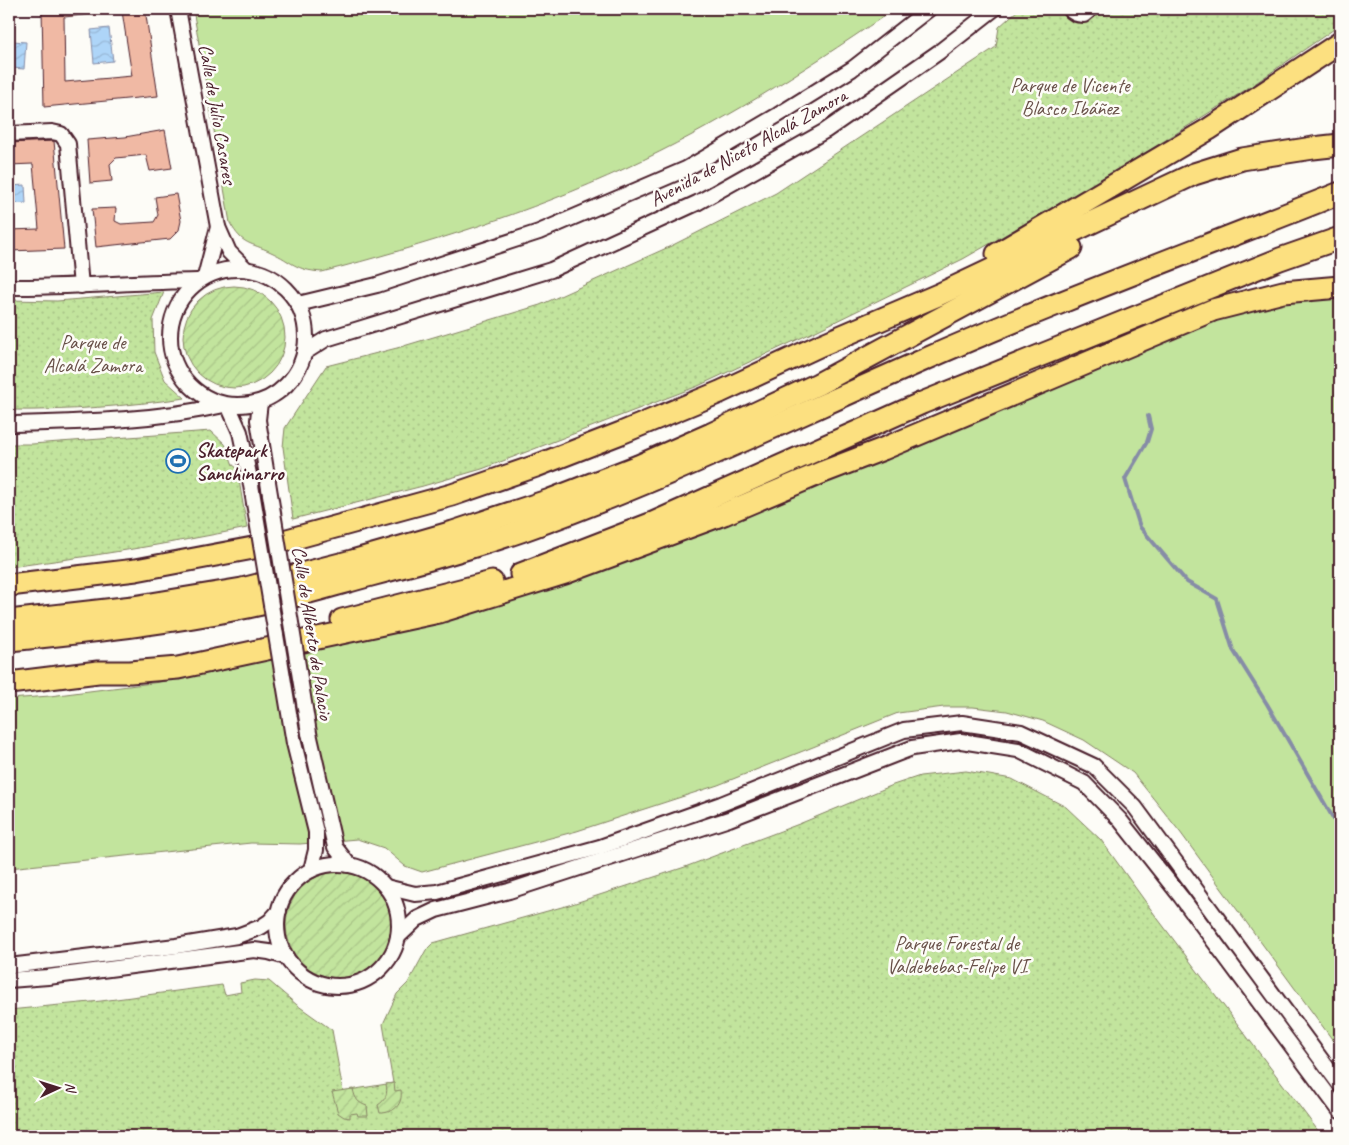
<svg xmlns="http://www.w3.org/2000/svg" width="1349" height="1145" font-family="Caveat,sans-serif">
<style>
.grass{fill:#c2e49d;stroke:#868264}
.park{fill:url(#park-dots);stroke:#868264}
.garden{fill:url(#garden-furrows);stroke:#868264}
.water{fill:url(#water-waves);stroke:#868ca6}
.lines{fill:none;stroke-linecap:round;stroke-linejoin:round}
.stream{stroke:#868ca6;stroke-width:4}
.building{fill:#f0b9a4;stroke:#4a1f2b;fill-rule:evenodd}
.minor-casing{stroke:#4a1f2b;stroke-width:18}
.highway-casing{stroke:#4a1f2b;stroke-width:25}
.minor{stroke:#fdfcf7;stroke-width:14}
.highway{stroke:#fce080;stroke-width:21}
.minor-bridge-casing{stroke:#4a1f2b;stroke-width:18;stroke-linecap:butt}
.minor-bridge{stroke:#fdfcf7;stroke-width:14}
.labels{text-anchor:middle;stroke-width:5;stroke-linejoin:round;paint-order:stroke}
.park-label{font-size:20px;fill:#685048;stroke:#fdfcf7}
.street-label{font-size:20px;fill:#4a1f2b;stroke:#fdfcf7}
.poi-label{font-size:20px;font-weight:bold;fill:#4a1f2b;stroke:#fdfcf7;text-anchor:start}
</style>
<defs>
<pattern id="park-dots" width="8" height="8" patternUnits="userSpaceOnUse" patternTransform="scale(1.25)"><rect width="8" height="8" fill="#c2e49d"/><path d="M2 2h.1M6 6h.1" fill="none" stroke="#a8c387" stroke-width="1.8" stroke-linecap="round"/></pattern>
<pattern id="garden-furrows" width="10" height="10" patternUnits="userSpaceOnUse" patternTransform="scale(1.25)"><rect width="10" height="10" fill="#c2e49d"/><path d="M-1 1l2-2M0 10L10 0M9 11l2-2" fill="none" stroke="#a8c387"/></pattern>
<pattern id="water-waves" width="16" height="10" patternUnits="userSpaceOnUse" patternTransform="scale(1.25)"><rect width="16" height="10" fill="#aed5f8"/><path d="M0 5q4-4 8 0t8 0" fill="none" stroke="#97b6d5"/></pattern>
</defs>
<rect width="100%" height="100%" fill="#fdfcf7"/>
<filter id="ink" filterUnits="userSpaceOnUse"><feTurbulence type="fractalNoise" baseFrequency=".02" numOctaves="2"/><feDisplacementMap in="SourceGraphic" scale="10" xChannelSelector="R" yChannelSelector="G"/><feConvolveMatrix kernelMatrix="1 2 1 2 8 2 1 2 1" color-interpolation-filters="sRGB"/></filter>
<g filter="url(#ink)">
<!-- grass -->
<g class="grass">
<path d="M193,9H889L884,16C802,72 717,126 626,168C529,213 425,245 322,272C294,270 293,262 271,252C250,242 243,246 230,223Z"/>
<polygon points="1340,296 1340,1050 1180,832 1133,773 1084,740 1043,721 1007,711 973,707 944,707 898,713 718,785 577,831 422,872 405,866 384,848 357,839 300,844 251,843 9,868 9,699 50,696 160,682 215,672 386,634 1227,314 1286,302"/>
</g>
<!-- park -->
<g class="park">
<polygon points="1019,9 1340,9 1340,25 1250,87 1110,175 963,259 818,330 698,386 482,469 423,486 293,519 283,447 285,428 326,366 397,348 540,305 671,246 776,193 996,47 999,27"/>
<path d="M164,292L153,320L154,352L165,380L185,398C127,406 68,411 9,410V300L57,301Z"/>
<path d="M211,431L225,444L233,465L237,468L247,528C168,544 89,557 9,567V444H32Z"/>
<polygon points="966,771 1012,779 1066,807 1101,840 1155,915 1322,1136 9,1136 9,1010 101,1001 222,985 225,995 241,992 240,983 255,980 269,981 297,1005 332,1030 343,1091 393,1083 383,1024 397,994 408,983 426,950 433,943 569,905 685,867 799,824 893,785 920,776"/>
</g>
<!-- garden -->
<g class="garden">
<circle cx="234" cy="337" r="51"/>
<circle cx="339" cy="925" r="53"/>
<path d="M394,1083L395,1091L401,1090C403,1105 394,1113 380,1113L378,1105C386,1100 388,1093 386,1084Z"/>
<path d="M353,1089C355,1099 358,1103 367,1106L368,1116H358L357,1113L350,1114V1118L344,1117L338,1113L332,1092Z"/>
</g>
<!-- water -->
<g class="water">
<polygon points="109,28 113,61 94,63 91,30"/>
<polygon points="13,41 26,42 24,69 11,68"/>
<polygon points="25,185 26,203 9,204 9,186"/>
</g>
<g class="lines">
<!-- stream -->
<polyline class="stream" points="1148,416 1151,429 1147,442 1125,479 1140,527 1187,582 1217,599 1233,650 1267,704 1340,830"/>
</g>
<!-- building -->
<g class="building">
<path d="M42,9H145L158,96L44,107ZM122,11L132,76L65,82L64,17Z"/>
<polygon points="165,130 172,168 150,171 146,155 116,158 110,164 112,181 90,183 87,140 125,137"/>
<polygon points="54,141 64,249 9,251 9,230 39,229 33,164 9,165 9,143"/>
<polygon points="176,194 181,221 179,230 170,239 96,247 92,209 116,208 115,221 121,224 154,222 158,215 155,197"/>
</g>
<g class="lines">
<!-- minor casing -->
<g class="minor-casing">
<g id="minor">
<polyline points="178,9 218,227 229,252 245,268"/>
<path d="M1070,9C1073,14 1078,15 1084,15L1091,9"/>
<polyline points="9,134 52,132 61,134 68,144 81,286"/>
<circle cx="238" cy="337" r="68"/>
<polyline points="205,277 218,227"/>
<path d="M9,287C72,287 134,282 197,281"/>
<polyline points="298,304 377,285 539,232 686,169 778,115 852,69 929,9"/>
<polyline points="304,353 326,339 551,270 697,203 825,131 939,52 994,9"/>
<polyline points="260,402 258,420 267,476"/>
<polyline points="228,405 240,432 250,479"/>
<path d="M9,424C81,422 153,421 224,405"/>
<polyline points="309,733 335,847 349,865"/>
<polyline points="294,743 316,832 316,850 311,870"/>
<circle cx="338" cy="925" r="61"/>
<polyline points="386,887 415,894 437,892 600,847 721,804 904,730 962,723 1021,732 1094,766 1135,807 1340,1085"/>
<polyline points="398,937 417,919 436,910 509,891 729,819 912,748 961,741 1018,750 1084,783 1120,820 1181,897 1340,1111"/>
<polyline points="9,966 176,946 237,936 261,927 270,921 279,911"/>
<polyline points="9,980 48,977 254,950 269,952 286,957"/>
</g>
</g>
<!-- highway casing -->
<g class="highway-casing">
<g id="highway">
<polyline points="997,254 1209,129 1340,43"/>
<polyline points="521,574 653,523 922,403 1280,259 1340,238"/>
<polyline points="9,585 136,570 269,545 452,495 536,466 621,433 720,392 821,345 938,295 1194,174 1242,159 1313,148 1340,145"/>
<polyline points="342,620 492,582"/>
<polyline points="9,621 133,607 242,589 352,561 453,532 550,500 638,466 711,434 818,384 1071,248"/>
<path d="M9,640C89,632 169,623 248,607C289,599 330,586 371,575C421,562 472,548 521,531C657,483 787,420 919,362C1057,301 1200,249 1340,193"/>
<polyline points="9,683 98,672 130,672 178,668 439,612 565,573 724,514 823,472 883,449 1213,310 1283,292 1340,287"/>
</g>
</g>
<!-- minor -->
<use href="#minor" class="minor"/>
<!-- highway -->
<use href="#highway" class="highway"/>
<!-- minor-bridge casing -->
<g class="minor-bridge-casing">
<g id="minor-bridge">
<polyline points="267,476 309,733"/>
<polyline points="250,479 294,743"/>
</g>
</g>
<!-- minor-bridge -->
<use href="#minor-bridge" class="minor-bridge"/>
</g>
</g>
<!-- icons -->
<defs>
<g id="stadium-ring" transform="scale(1.25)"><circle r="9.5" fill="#fdfcf7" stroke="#1f6fb2" stroke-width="1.5"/><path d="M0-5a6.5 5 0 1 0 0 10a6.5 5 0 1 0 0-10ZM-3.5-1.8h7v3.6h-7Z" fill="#1f6fb2"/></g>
</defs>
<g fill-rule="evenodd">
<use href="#stadium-ring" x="178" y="461"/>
</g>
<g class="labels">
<!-- park labels -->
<g class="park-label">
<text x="1070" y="92">Parque de Vicente<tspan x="1070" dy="23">Blasco Ibáñez</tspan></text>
<text x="93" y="349">Parque de<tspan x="93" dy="23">Alcalá Zamora</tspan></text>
<text x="957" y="950">Parque Forestal de<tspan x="957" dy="23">Valdebebas-Felipe VI</tspan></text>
</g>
<!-- street labels -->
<g class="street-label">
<text transform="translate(218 114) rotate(80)" y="7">Calle de Julio Casares</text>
<text transform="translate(748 147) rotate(-29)" y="7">Avenida de Niceto Alcalá Zamora</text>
<text transform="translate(313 633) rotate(81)" y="7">Calle de Alberto de Palacio</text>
</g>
<!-- poi labels -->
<g class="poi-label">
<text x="196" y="457">Skatepark<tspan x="196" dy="23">Sanchinarro</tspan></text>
</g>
</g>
<!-- margin -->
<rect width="1349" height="1145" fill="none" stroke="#fdfcf7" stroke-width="30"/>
<rect x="15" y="15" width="1319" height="1115" fill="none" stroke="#4a1f2b" stroke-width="2" filter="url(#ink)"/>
<!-- north arrow -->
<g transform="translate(58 1088) rotate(86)" stroke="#fdfcf7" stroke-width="4" paint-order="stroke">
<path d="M0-4L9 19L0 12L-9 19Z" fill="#4a1f2b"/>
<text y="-8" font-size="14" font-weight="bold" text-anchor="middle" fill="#4a1f2b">N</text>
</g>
</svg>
